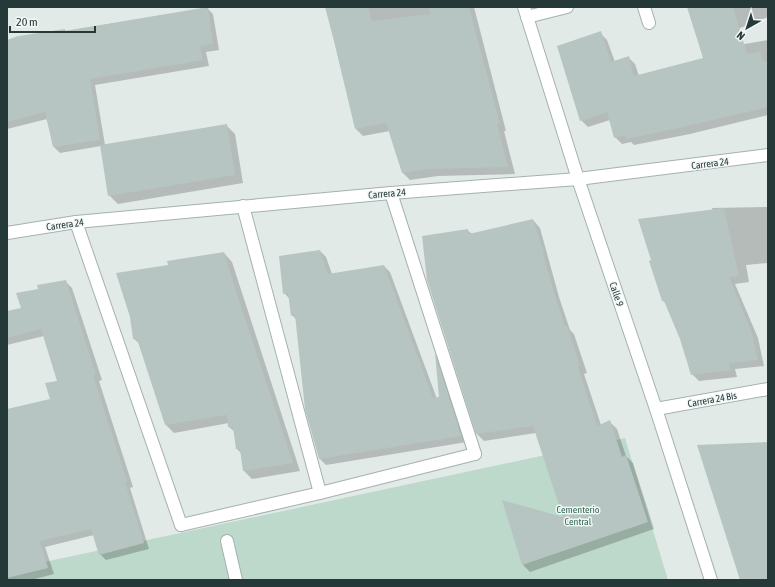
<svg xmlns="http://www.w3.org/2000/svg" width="775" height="587" font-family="'Asap Condensed',sans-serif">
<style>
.green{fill:#bdd9cb}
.shadow{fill:#0003}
.building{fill:#b7c5c2}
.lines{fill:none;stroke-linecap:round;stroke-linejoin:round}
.service-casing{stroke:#a5b1b0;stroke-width:14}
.pedestrian-casing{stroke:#a5b1b0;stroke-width:14}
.minor-casing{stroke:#a5b1b0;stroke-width:14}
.service{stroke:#fff;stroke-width:12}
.pedestrian{stroke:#fff;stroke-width:12}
.minor{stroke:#fff;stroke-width:12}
.labels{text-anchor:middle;stroke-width:3;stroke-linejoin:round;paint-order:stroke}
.street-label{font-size:10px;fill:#243938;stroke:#f2f7f6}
.park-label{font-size:10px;fill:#336b55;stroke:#f2f7f6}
</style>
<rect width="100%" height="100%" fill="#e2eae8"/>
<!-- green -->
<polygon class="green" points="625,438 668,580 7,580 7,570"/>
<!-- shadow -->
<g class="shadow">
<polygon points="326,7 474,7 506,131 504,131 515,174 438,176 410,180 403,173 390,131 363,136 356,129"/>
<polygon points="688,7 768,7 768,17 703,43"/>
<polygon points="207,8 213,14 219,50 206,52 209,66 95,85 105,145 226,125 235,134 243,183 118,204 109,195 101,146 60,153 54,147 47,119 7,129 7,41 65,30 66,31"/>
<polygon points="600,33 607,40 615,62 628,57 635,64 639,76 705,59 702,51 768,40 768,115 690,134 634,145 631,142 622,144 615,137 610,120 588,127 581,120"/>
<polygon points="768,207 768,263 746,265 749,282 735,284 758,338 764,366 735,369 737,377 699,381 692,374 681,338 667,304 663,301 713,211 712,208"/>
<polygon points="533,220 540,228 559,297 570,330 574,334 587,373 584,374 601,425 610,422 617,429 626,456 633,463 654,529 530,572 523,565 504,502 564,518 536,433 484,441 477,434 467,230 472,234"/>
<polygon points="320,251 326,257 332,274 384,266 390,272 437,399 440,398 436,356 441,361 467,442 326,465 320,459 297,320 292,315 290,299 284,293"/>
<polygon points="224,253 232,262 300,471 252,479 244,471 242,454 237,449 235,432 229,427 229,423 174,433 166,425 140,344 134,339 169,265"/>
<polygon points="66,282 72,288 102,380 99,381 133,487 130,488 149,549 106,560 100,554 94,535 45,547 54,574 31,580 7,580 7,410 51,400 59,382 44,336 7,345 7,312 22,309 39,290"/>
</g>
<!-- building -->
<g class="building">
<polygon points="208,7 213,44 200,46 203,60 90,79 100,140 53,147 45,112 7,122 7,40 18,36 65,29 65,31"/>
<polygon points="325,7 368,7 372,21 430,14 429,7 469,7 500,124 497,124 508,167 430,169 402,173 386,123 355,129 334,41"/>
<polygon points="687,7 733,7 747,54 760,52 763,61 768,61 768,107 683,127 626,139 625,135 614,138 607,112 580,121 557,46 601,31 611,62 629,56 634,76 703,58"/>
<polygon points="227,124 235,175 108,196 100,145"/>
<polygon points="724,208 739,276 729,277 751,330 758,360 729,363 731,370 691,375 680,339 664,301 662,301 649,261 651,260 638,219"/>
<polygon points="533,219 544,253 543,254 553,289 565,326 567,326 580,366 578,367 597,426 610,420 622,457 626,455 648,522 522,565 502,500 563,517 533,426 476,434 427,280 422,236 468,229 469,234"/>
<polygon points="320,250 328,274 384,265 433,398 439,397 435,353 461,436 319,459 305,409 295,315 291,316 288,293 283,294 279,256"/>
<polygon points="224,252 235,288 293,463 243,471 240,449 236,449 233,427 228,427 227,415 165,425 137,339 133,339 130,317 116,273 168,265 167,261"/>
<polygon points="66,280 96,375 93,375 127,481 125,482 144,543 99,555 91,529 40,541 48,568 7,578 7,409 50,399 45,383 57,381 41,329 7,338 7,311 21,308 16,293 38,289 37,285"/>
<polygon points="768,442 768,580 740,580 697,445"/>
</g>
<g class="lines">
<!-- service casing -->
<g class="service-casing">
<g id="service">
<polyline points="644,7 649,23"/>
<polyline points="527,17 567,7"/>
<polyline points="227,541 236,580"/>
</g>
</g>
<!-- pedestrian casing -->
<g class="pedestrian-casing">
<g id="pedestrian">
<polyline points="656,409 768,389"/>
<polyline points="181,525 320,493 475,454"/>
</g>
</g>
<!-- minor casing -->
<g class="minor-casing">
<g id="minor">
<polyline points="524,7 578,179 656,409 711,580"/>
<polyline points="391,193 475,454"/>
<polyline points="243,206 320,493"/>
<polyline points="76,222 181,525"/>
<polyline points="7,233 76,222 391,193 578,179 768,155"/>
</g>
</g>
<!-- service -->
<use href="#service" class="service"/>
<!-- pedestrian -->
<use href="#pedestrian" class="pedestrian"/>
<!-- minor -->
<use href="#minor" class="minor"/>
</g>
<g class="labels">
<!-- street labels -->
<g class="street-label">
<text transform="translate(710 163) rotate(-7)" y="4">Carrera 24</text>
<text transform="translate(387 193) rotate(-5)" y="4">Carrera 24</text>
<text transform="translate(65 224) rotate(-8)" y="4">Carrera 24</text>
<text transform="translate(617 294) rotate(71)" y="4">Calle 9</text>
<text transform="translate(712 399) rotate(-10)" y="4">Carrera 24 Bis</text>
</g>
<!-- park labels -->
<g class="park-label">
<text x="578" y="513">Cementerio<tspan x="578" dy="12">Central</tspan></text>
</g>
</g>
<!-- border -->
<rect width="775" height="587" fill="none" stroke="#243938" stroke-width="16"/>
<!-- north arrow -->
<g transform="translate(747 28) rotate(219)" stroke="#f2f7f6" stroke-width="3" paint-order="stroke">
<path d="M0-3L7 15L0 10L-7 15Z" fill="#243938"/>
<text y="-6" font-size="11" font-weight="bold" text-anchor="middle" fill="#243938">N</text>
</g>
<!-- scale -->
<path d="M10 26v6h85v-6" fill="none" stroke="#243938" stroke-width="2"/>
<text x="16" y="26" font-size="12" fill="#243938" stroke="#f2f7f6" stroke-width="3" paint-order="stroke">20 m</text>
</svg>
